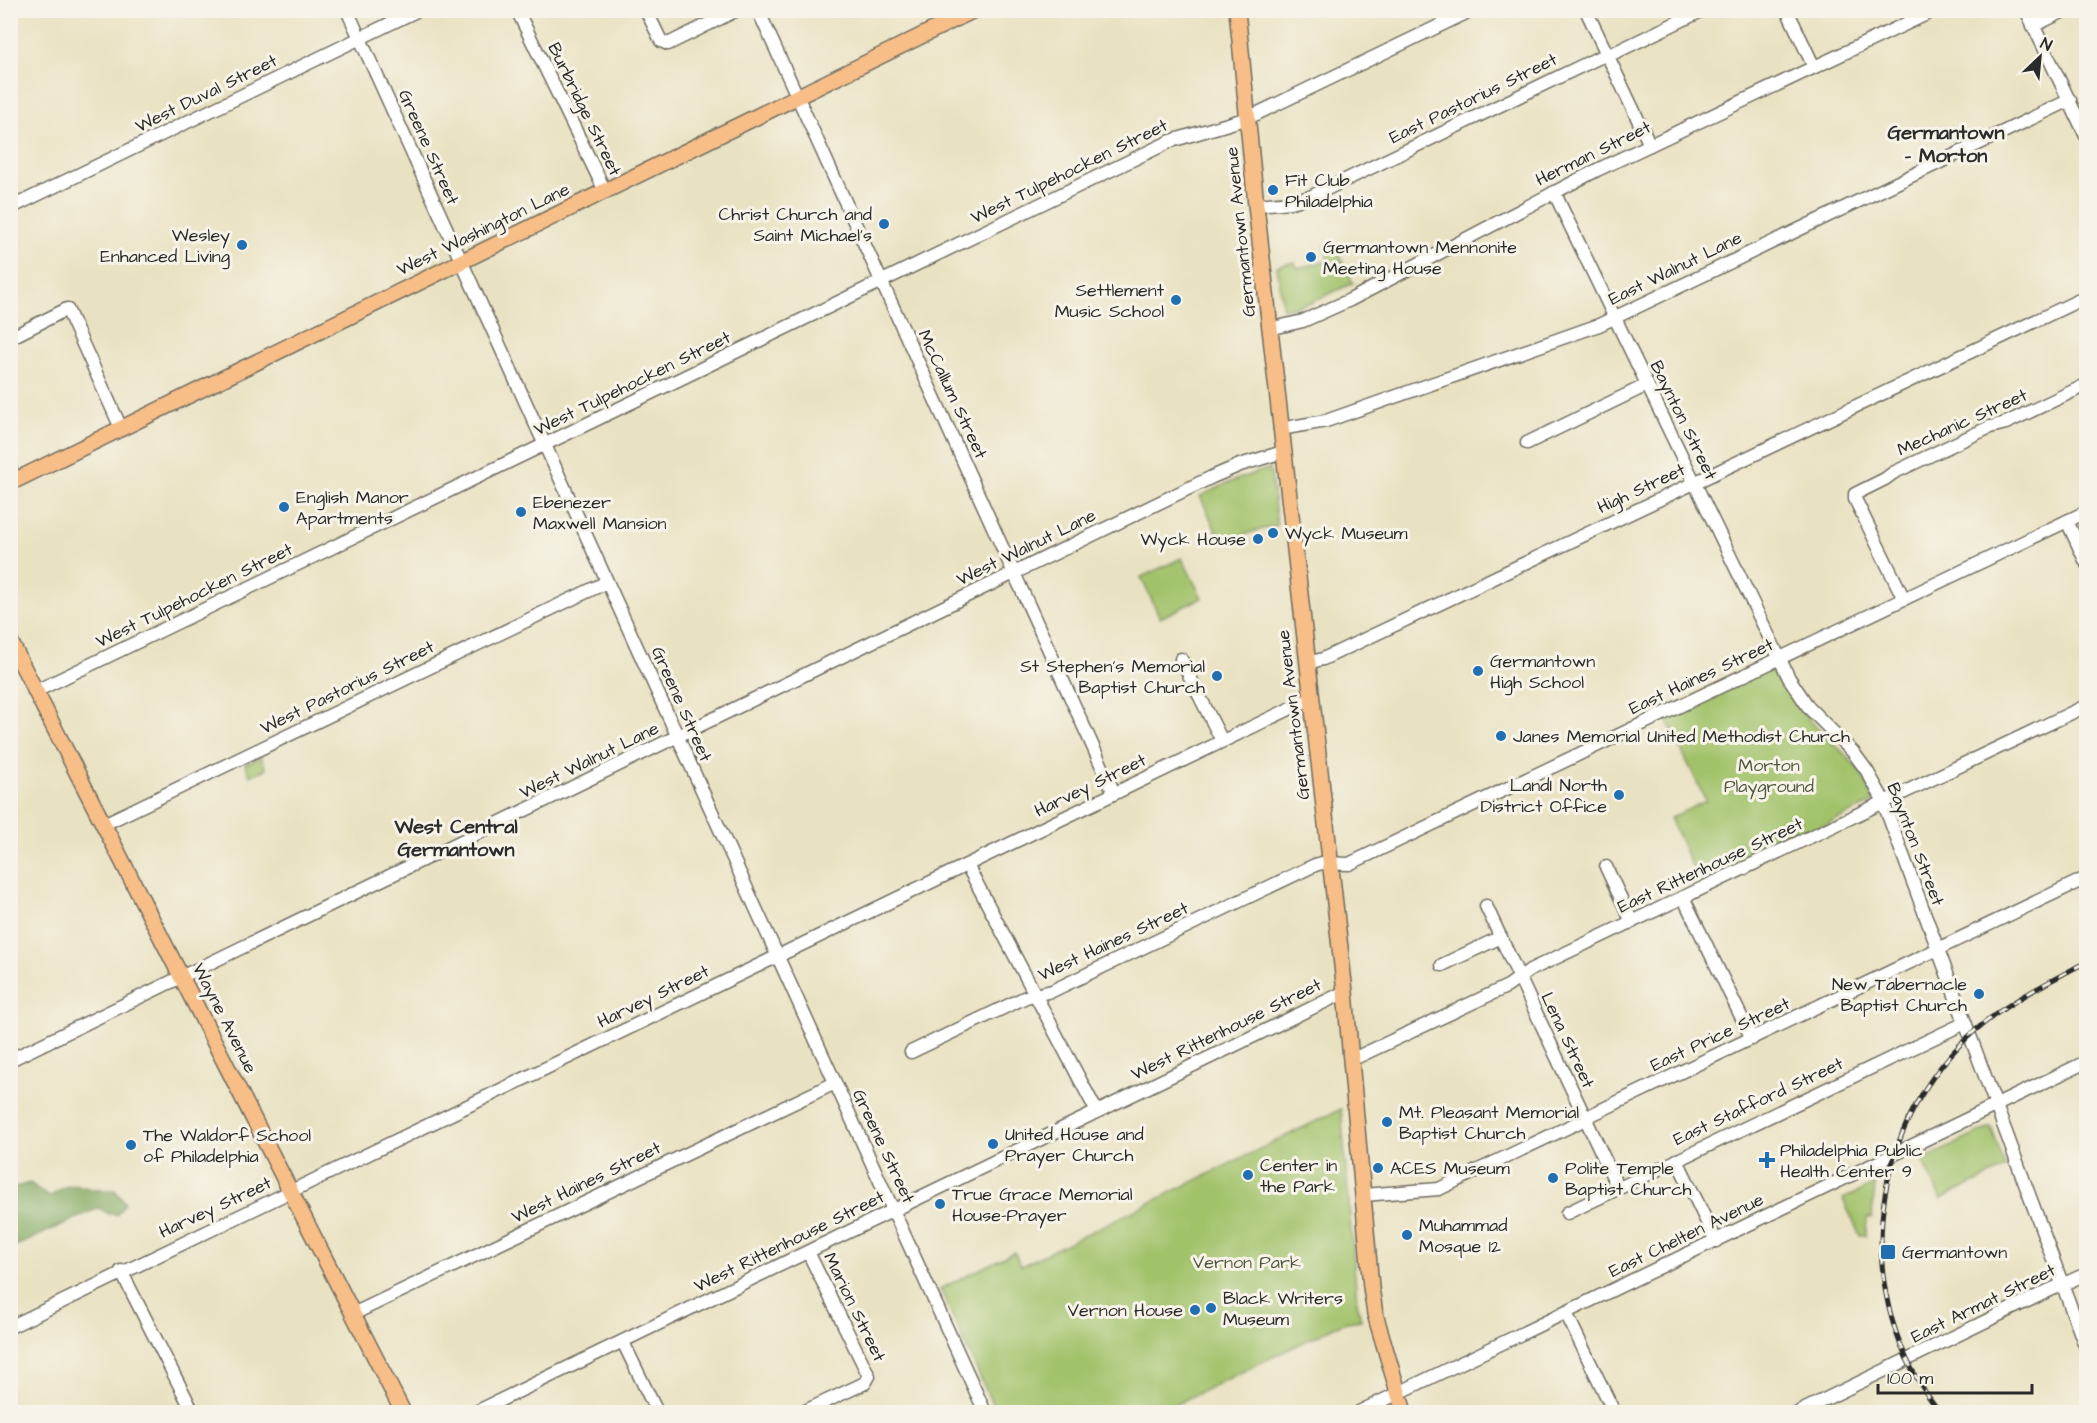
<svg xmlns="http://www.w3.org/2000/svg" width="2097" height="1423" font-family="'Architects Daughter',sans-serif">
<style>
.green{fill:#a2c26a;stroke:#66764a;stroke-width:1.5}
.forest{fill:#81a85e;stroke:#566a44;stroke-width:1.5}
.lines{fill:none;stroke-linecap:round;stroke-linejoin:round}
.minor-casing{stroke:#6e6b60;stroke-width:15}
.major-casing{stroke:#6e6b60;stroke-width:18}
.minor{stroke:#fff;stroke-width:12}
.major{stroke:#f7be87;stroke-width:15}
.rail-casing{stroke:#2b2b2b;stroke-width:5}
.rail{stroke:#f7f3e8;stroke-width:3;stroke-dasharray:9;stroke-linecap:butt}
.poi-dot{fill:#1f6fb2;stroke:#f7f3e8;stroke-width:2}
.labels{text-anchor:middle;stroke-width:6;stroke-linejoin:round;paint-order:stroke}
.street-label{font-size:18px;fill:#2b2b2b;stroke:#f7f3e8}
.poi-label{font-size:18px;fill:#2b2b2b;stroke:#f7f3e8;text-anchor:start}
.park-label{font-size:18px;fill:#4f583e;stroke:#f7f3e8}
.neighbourhood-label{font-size:20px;font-weight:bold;fill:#2b2b2b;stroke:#f7f3e8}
</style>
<rect width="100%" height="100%" fill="#f7f3e8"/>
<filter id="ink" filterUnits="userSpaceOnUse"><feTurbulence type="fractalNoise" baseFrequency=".0167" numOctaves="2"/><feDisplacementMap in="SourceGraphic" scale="12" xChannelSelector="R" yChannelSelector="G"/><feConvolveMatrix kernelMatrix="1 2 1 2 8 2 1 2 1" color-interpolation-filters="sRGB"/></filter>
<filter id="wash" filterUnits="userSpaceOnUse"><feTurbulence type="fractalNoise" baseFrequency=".008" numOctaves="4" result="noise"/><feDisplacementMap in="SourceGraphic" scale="24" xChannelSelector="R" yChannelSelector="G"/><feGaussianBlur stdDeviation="1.35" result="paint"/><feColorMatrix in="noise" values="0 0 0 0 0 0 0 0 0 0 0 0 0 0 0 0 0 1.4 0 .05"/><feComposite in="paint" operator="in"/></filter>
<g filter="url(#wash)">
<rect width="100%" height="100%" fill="#e9e2c2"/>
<!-- green -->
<g class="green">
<polygon points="1334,244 1353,283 1310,303 1283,309 1277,266 1295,262 1297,268 1328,261 1325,246"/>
<polygon points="1270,468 1277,525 1221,541 1200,496 1230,482"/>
<polygon points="1182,558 1202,598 1160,618 1141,577"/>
<path d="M1772,668L1778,670C1786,687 1795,703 1807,717C1831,744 1863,763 1873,800L1872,803L1700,884L1670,818L1706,801L1666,718Z"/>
<polygon points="261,757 266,769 250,776 245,764"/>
<polygon points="1341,1109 1357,1301 1361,1320 1346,1322 1332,1328 1160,1412 996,1412 940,1289 1014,1252 1021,1266"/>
<polygon points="1991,1127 2006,1168 1941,1199 1922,1160"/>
<polygon points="1875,1184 1872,1218 1867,1218 1866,1236 1860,1236 1843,1199"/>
</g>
<!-- forest -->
<polygon class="forest" points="30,1183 49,1197 64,1187 77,1185 95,1190 115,1190 125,1203 117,1215 109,1214 99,1208 11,1248 11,1188"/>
</g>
<g filter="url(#ink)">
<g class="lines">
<!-- minor casing -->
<g class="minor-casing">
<g id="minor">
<polyline points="347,10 985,1412"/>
<polyline points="517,10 605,191"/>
<polyline points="646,10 661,41 668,44 737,10"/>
<polyline points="758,10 1114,793"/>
<polyline points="1586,10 1650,145"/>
<polyline points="1787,10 1814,67"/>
<polyline points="2026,10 2086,136"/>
<polyline points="2033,26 2066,10"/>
<polyline points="1554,192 1789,678 1809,708 1853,752 1867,771 1881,796 2086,1348"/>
<polyline points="1256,205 1291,202 1310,197 1598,58 1616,52 1703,10"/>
<polyline points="10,208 418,10"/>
<polyline points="1269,329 1303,321 1350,300 1597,170 1935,10"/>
<polyline points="10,338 67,309 121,428"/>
<polyline points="1280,429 1326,421 1599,325 2070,100"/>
<polyline points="1527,443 1647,385"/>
<polyline points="10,468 16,480"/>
<polyline points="2067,521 2086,562"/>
<polyline points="1904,599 1855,499 1855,494 1885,479 1893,473 1990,427 2006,423 2086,385"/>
<polyline points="1181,659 1222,741"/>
<polyline points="1307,663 1323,659 2086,297"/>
<polyline points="36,691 1171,141 1248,118 1472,10"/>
<polyline points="104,824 607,582"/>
<polyline points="967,865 1097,1112"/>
<polyline points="1606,867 1632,922"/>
<polyline points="1683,897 1752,1039"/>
<polyline points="1486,906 1618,1188"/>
<polyline points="1442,965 1501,937"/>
<polyline points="911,1052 1026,997 1052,991 1315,865 1322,863 1349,864 2086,512"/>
<polyline points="10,1060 1212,477 1240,465 1283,452"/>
<polyline points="1351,1060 1508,986 1530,970 2086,706"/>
<polyline points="1677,1160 1716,1241"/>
<polyline points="1363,1195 1439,1189 1579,1122 1593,1114 2086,878"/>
<polyline points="1567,1213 1965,1023"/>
<polyline points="121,1271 193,1412"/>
<polyline points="1566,1313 1614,1412"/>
<polyline points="353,1314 835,1083"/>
<polyline points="10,1327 1310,699"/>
<polyline points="623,1342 657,1412"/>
<polyline points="476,1412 1345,992"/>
<polyline points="803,1412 865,1383 869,1376 808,1252"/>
<polyline points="1359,1412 2086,1062"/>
<polyline points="1799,1412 2048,1291 2086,1274"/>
</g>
</g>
<!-- major casing -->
<g class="major-casing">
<g id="major">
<polyline points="1237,10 1256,205 1345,992 1371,1287 1375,1314 1404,1412"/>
<polyline points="10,483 974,10"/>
<polyline points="10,641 403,1412"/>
</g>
</g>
<!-- minor -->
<use href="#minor" class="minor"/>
<!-- major -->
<use href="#major" class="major"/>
<!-- rail casing -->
<g class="rail-casing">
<path id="rail" d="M1940,1412C1851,1302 1865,1134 1968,1037C2002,1005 2045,984 2086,962"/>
</g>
<!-- rail -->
<use href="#rail" class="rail"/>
</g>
</g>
<!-- markers -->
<g class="poi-dot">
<circle cx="1273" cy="190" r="6"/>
<circle cx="884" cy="224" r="6"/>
<circle cx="242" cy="245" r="6"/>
<circle cx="1311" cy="257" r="6"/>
<circle cx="1176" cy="300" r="6"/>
<circle cx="284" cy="507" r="6"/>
<circle cx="521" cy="512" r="6"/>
<circle cx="1273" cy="533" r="6"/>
<circle cx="1258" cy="539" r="6"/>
<circle cx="1478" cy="671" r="6"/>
<circle cx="1217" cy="676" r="6"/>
<circle cx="1501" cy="736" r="6"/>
<circle cx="1619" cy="795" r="6"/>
<circle cx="1979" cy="994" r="6"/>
<circle cx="1387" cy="1122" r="6"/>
<circle cx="993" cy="1144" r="6"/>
<circle cx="131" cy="1145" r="6"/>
<path d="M1764 1151h6v6h6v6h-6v6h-6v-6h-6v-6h6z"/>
<circle cx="1378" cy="1168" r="6"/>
<circle cx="1248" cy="1175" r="6"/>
<circle cx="1553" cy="1178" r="6"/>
<circle cx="940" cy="1204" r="6"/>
<circle cx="1407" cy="1235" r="6"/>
<rect x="1880" y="1244" width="16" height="16" rx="3"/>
<circle cx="1211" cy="1308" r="6"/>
<circle cx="1195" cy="1310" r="6"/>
</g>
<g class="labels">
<!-- street labels -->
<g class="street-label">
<text transform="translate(206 93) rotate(-26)" y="6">West Duval Street</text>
<text transform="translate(1473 98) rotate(-26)" y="6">East Pastorius Street</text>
<text transform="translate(585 109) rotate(64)" y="6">Burbridge Street</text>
<text transform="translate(429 147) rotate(66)" y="6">Greene Street</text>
<text transform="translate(1593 153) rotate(-26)" y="6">Herman Street</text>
<text transform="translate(1069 171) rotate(-26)" y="6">West Tulpehocken Street</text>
<text transform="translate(483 229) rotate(-26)" y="6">West Washington Lane</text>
<text transform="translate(1240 232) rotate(-96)" y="6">Germantown Avenue</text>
<text transform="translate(1675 268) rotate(-26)" y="6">East Walnut Lane</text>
<text transform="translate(632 383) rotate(-26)" y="6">West Tulpehocken Street</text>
<text transform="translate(953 394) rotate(65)" y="6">McCallum Street</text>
<text transform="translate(1684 420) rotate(64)" y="6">Baynton Street</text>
<text transform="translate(1962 422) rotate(-24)" y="6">Mechanic Street</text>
<text transform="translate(1641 488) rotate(-25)" y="6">High Street</text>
<text transform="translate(1026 547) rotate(-26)" y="6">West Walnut Lane</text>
<text transform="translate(194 595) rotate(-26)" y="6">West Tulpehocken Street</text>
<text transform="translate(1701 676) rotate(-25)" y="6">East Haines Street</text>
<text transform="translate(347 687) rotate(-26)" y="6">West Pastorius Street</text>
<text transform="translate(682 704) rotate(66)" y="6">Greene Street</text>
<text transform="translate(1293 715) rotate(-97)" y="6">Germantown Avenue</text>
<text transform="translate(589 760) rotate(-26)" y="6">West Walnut Lane</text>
<text transform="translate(1090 785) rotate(-26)" y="6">Harvey Street</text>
<text transform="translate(1916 844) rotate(69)" y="6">Baynton Street</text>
<text transform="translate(1710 865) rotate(-25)" y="6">East Rittenhouse Street</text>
<text transform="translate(1113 941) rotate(-25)" y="6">West Haines Street</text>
<text transform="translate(653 996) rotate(-26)" y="6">Harvey Street</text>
<text transform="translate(225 1018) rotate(63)" y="6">Wayne Avenue</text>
<text transform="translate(1226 1029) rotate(-26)" y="6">West Rittenhouse Street</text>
<text transform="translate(1720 1034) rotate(-25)" y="6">East Price Street</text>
<text transform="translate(1568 1040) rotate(65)" y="6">Lena Street</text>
<text transform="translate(1758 1101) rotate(-25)" y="6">East Stafford Street</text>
<text transform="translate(884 1146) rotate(65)" y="6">Greene Street</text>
<text transform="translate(586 1182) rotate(-26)" y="6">West Haines Street</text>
<text transform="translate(215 1207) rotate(-25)" y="6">Harvey Street</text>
<text transform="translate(1686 1235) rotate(-26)" y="6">East Chelten Avenue</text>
<text transform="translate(789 1241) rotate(-26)" y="6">West Rittenhouse Street</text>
<text transform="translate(1983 1303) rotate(-26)" y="6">East Armat Street</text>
<text transform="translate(855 1307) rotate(64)" y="6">Marion Street</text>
</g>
<!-- poi labels -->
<g class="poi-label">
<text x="1285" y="186">Fit Club<tspan x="1285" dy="21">Philadelphia</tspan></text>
<text x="872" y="220" text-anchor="end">Christ Church and<tspan x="872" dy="21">Saint Michael's</tspan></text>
<text x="230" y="241" text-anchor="end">Wesley<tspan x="230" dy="21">Enhanced Living</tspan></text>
<text x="1323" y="253">Germantown Mennonite<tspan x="1323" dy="21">Meeting House</tspan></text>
<text x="1164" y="296" text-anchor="end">Settlement<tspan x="1164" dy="21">Music School</tspan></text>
<text x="296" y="503">English Manor<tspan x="296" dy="21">Apartments</tspan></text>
<text x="533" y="508">Ebenezer<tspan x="533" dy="21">Maxwell Mansion</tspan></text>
<text x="1285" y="539">Wyck Museum</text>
<text x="1246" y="545" text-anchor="end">Wyck House</text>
<text x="1490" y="667">Germantown<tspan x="1490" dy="21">High School</tspan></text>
<text x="1205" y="672" text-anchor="end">St Stephen's Memorial<tspan x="1205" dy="21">Baptist Church</tspan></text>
<text x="1513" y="742">Janes Memorial United Methodist Church</text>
<text x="1607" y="791" text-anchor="end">LandI North<tspan x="1607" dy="21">District Office</tspan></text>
<text x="1967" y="990" text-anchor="end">New Tabernacle<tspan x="1967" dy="21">Baptist Church</tspan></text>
<text x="1399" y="1118">Mt. Pleasant Memorial<tspan x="1399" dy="21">Baptist Church</tspan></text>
<text x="1005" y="1140">United House and<tspan x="1005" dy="21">Prayer Church</tspan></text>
<text x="143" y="1141">The Waldorf School<tspan x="143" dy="21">of Philadelphia</tspan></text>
<text x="1780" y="1156">Philadelphia Public<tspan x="1780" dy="21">Health Center 9</tspan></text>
<text x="1260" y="1171">Center in<tspan x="1260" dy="21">the Park</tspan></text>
<text x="1390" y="1174">ACES Museum</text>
<text x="1565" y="1174">Polite Temple<tspan x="1565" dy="21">Baptist Church</tspan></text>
<text x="952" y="1200">True Grace Memorial<tspan x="952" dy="21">House-Prayer</tspan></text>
<text x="1419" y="1231">Muhammad<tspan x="1419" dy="21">Mosque 12</tspan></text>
<text x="1902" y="1258">Germantown</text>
<text x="1223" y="1304">Black Writers<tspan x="1223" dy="21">Museum</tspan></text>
<text x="1183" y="1316" text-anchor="end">Vernon House</text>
</g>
<!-- park labels -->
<g class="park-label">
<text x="1769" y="771">Morton<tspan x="1769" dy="21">Playground</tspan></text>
<text x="1247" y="1268">Vernon Park</text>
</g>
<!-- neighbourhood labels -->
<g class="neighbourhood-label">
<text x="1946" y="139">Germantown<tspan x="1946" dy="23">- Morton</tspan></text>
<text x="456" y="833">West Central<tspan x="456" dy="23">Germantown</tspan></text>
</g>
</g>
<!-- margin -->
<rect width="2097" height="1423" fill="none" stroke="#f7f3e8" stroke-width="36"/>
<!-- north arrow -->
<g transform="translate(2040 57) rotate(26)" stroke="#f7f3e8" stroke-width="4.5" paint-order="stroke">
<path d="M0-4.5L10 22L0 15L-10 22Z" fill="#2b2b2b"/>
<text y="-9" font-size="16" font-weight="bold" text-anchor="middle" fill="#2b2b2b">N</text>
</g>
<!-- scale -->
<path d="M1878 1384v9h154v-9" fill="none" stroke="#2b2b2b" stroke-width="3"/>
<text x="1887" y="1384" font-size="18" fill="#2b2b2b" stroke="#f7f3e8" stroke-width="4.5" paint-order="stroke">100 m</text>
</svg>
